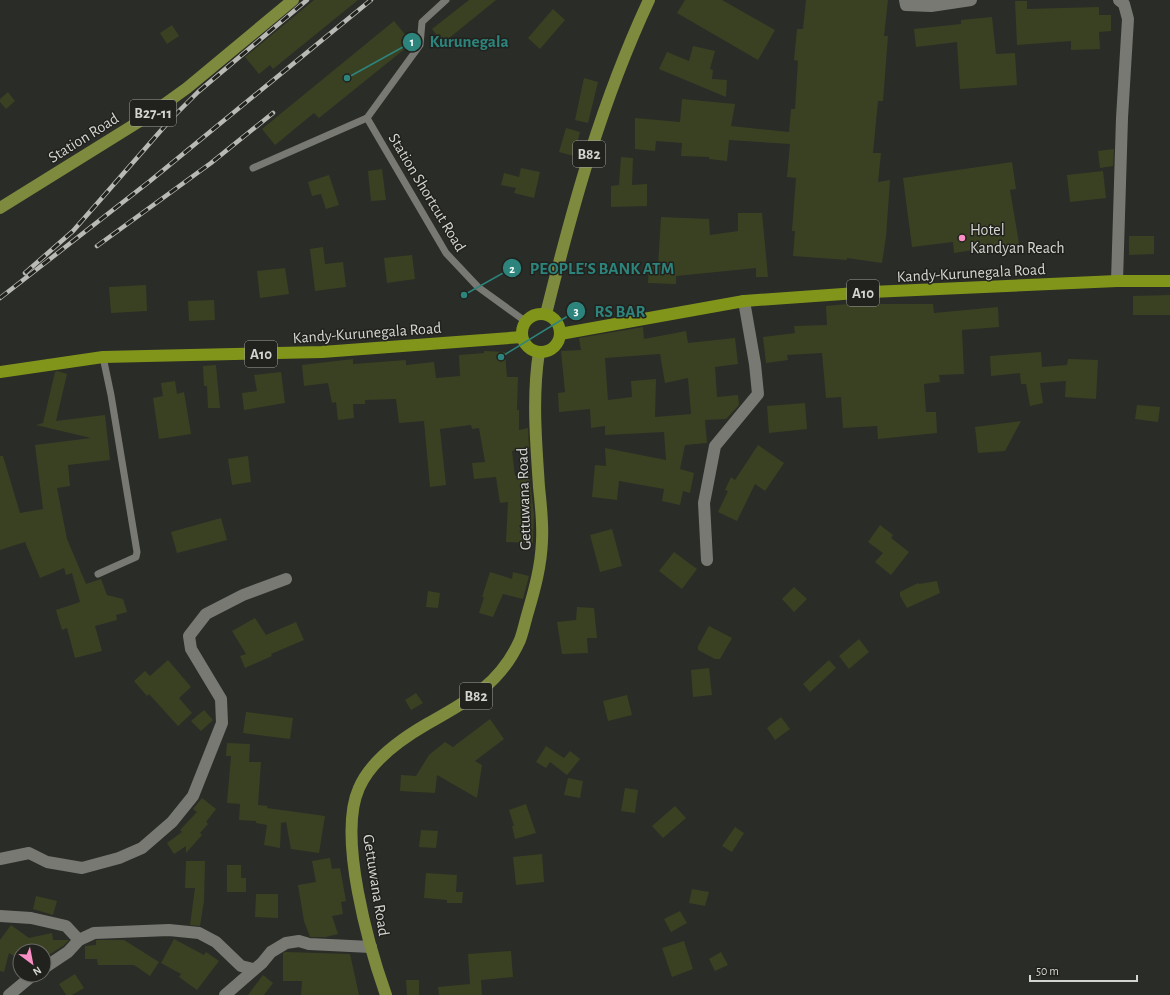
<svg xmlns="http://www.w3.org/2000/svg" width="1170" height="995" font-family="'Alegreya Sans',sans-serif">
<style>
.building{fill:#3a4122;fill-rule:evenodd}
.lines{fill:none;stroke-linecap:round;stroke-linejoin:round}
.lane{stroke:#787973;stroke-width:7}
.street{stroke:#787973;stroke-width:12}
.primary{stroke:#7e8a3e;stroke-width:12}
.highway{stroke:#82951b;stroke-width:12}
.rail-casing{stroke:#b9bab6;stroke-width:4.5}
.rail{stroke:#21221d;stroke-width:3;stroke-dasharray:9;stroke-linecap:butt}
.poi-dot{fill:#fa8fc6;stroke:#21221d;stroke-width:1.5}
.labels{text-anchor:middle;stroke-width:3;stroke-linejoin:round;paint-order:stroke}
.shield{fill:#21221d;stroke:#9e9f9b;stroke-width:1}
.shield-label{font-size:15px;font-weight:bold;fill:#d4d4d1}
.street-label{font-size:16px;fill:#d4d4d1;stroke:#21221d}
.poi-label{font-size:16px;fill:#d4d4d1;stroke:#21221d;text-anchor:start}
.leader{fill:none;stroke:#2d847d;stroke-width:1.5}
.callout-dot{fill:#2d847d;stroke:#21221d;stroke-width:1.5}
.mark-label{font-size:12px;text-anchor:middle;font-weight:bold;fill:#fff}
.callout-label{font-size:17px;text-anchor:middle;font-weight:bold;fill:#2d847d;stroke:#21221d;stroke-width:3;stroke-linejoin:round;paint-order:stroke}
</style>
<rect width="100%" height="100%" fill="#2a2c27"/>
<!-- building -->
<g class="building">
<polygon points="314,0 358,0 273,69 270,65 259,74 245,57"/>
<polygon points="469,0 496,0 443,43 432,29"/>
<polygon points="685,0 722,0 775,30 758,60 677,13"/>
<polygon points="806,0 888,0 884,36 888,36 883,101 878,101 873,153 881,153 878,182 890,180 886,237 882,263 847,258 847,260 793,256 795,231 792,231 796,178 787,177 790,144 729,140 727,161 709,159 709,157 681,156 682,143 656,141 655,151 635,149 635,118 680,122 682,99 735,104 731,126 789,132 791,109 795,109 798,61 794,60 797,29 803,29"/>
<polygon points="1015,1 1027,1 1027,9 1099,7 1099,15 1111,15 1111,31 1099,32 1100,49 1071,50 1071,41 1017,45"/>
<polygon points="553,9 565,20 540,49 528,38"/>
<polygon points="992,17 996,54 1015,53 1017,85 960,89 957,42 916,47 914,29 961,24 961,20"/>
<polygon points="394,21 412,43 319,118 314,113 275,145 262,129"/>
<polygon points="172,25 179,36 167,44 160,33"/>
<polygon points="693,46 715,51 710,69 713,70 712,79 727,80 726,97 659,69 667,52 689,61"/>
<polygon points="584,78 598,82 588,123 575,120"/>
<polygon points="8,92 15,101 6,109 0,102 0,99"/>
<polygon points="566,128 580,132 574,156 559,152"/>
<polygon points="1114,149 1113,166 1100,168 1098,151"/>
<polygon points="621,157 633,158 632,185 647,184 647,206 611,207 611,186 619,185"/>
<polygon points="1012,162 1016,189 1010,190 1020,249 981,255 980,249 954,253 953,242 912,247 903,178"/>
<polygon points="521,168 540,172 534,198 514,193 516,188 501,185 504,173 519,177"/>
<polygon points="382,169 386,200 371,201 368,171"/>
<polygon points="1103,171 1106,198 1070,202 1067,175"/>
<polygon points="329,175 339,205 326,209 321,194 312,196 308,182"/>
<polygon points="738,213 762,213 768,277 756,277 756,268 676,276 676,284 648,283 649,265 658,266 661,217 709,219 710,235 738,231"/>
<polygon points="1129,236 1154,236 1154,254 1129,255"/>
<polygon points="323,247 325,264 343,262 346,287 315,291 310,249"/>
<polygon points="412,255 415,279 387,283 384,258"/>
<polygon points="285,268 289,294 260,298 257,271"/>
<polygon points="146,285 147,311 111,313 109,287"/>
<polygon points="1170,295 1170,315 1133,315 1133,296"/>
<polygon points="214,300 215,320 189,321 188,301"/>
<polygon points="848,304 933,304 934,313 998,307 999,327 962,330 964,374 939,375 940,382 924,384 926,412 936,412 937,433 878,439 877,426 843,428 841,397 826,398 822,353 787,355 788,360 766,363 763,337 795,333 794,326 827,325 826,306"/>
<path d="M643,327L644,339L686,331L688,343L735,338L738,364L715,367L717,397L738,395L739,405L726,419L705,420L707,443L685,445L680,469L694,473L690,493L683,491L680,505L662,501L664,489L619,481L617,500L592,497L595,465L606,466L605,448L666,460L664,432L605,435V426L591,428L590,409L559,412L558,393L565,392L561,351L581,350L579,338ZM660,354L665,383L688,378L691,414L655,417L656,379L631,381L632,397L608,400L605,358Z"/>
<polygon points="484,351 505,352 507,377 518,377 517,410 519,410 519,430 528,428 529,448 512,451 515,476 529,474 534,514 533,543 506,542 508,502 500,503 496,477 474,479 472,463 485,462 479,428 472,429 471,425 440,429 446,485 430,487 424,421 399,423 396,399 365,400 365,404 353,404 354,418 338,420 336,402 332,403 328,383 304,386 302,365 353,359 353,364 406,360 406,365 434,362 436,378 460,376 459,355 484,353"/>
<polygon points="1041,352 1042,367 1067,365 1068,359 1098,360 1096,399 1065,397 1066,381 1040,383 1043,403 1030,406 1026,384 1021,384 1020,373 991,376 990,356"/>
<polygon points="216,365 220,408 208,408 207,386 204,386 203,366"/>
<polygon points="57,371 67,374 56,421 105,415 110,460 68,465 70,486 57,488 67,539 86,584 101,579 107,595 123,599 127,612 116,615 117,620 95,626 102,651 75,658 67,628 62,630 56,610 80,602 72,573 66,575 64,568 40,578 25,542 0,550 0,456 3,456 20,513 43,509 35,445 91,438 36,425 43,423 55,372"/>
<polygon points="281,372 285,403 244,410 242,393 257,391 254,375"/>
<polygon points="175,381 177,394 184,392 191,434 159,439 153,398 163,396 161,383"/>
<polygon points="805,403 807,429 769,433 767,406"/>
<polygon points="1137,405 1160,407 1158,422 1135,419"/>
<polygon points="1021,421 1005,451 978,453 975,427"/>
<polygon points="758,445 784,463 765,491 755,484 737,521 718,512 728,491 725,490 731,477 735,480"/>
<polygon points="248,456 251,482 232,485 228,459"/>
<polygon points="221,518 227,540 177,553 171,532"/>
<polygon points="880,525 893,535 891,538 909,552 891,575 875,562 883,553 868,542"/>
<polygon points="612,529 622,566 600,572 590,535"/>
<polygon points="674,552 697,569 682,589 659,571"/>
<polygon points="490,572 512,579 513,572 529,576 523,599 503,594 493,617 479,613 484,597 482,597"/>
<polygon points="937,581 940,593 907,608 900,596 900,592 918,583 919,584"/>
<polygon points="794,587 807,599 794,612 782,599"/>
<polygon points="428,591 440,593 438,608 426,607"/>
<polygon points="577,607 594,608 597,638 587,638 588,653 562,654 557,622 576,620"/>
<polygon points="255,618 266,635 296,622 304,640 271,654 272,656 245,668 240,656 246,654 232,631"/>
<polygon points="709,626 732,638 720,659 715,659 698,650 698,646"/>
<polygon points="859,639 869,652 849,669 839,656"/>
<polygon points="168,660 191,687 179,698 192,713 178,726 149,694 147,696 134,681 145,671 150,676"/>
<polygon points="829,660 836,668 810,692 803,684"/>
<polygon points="709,668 712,695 693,697 691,670"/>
<polygon points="416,693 423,703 411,710 405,700"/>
<polygon points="627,695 632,715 608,721 603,701"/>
<polygon points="204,710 213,720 201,731 191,721"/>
<polygon points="246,712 293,718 290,739 243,733"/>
<polygon points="781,717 790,729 775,740 767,728"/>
<polygon points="490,719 504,739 475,761 482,765 477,798 437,775 435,793 400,791 401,775 416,776 429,755 445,742 453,747"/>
<polygon points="227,743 250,744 249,762 261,762 258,805 268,806 267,808 325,816 319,853 291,849 286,822 281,823 280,848 264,845 267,825 256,823 256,821 239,820 240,804 227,803 231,756 226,756"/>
<polygon points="546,746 564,758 570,751 580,759 567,775 550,762 546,768 536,762"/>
<polygon points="568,778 583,781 580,798 564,795"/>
<polygon points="625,788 638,790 635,813 621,811"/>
<polygon points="202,798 216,809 206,822 208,824 200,833 202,835 186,853 186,846 174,854 167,843 182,832 180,830 197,812 193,809"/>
<polygon points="526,804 536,833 515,839 512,826 514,826 509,810"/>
<polygon points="675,806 686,818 663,838 652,826"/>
<polygon points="735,827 744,833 732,852 722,846"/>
<polygon points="421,830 438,831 436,848 419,847"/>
<polygon points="542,854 544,882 516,885 513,857"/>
<polygon points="330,858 332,869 340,868 346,901 341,902 343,914 332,916 338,934 326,937 310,937 304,921 298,885 316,882 312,861"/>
<polygon points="186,861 205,861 204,901 200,926 190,925 195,888 185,888"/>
<polygon points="227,865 241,865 241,878 246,878 246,892 227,892"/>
<polygon points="426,873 457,875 456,892 463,892 462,903 447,903 447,900 424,898"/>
<polygon points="692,889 709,892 705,906 689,903"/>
<polygon points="256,894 278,894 278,918 255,917"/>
<polygon points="36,896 57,901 53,915 33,909"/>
<polygon points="680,911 687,923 671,932 664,919"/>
<polygon points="11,925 29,938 52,933 53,940 69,940 63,946 44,958 44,951 20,951 17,958 9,953 4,972 0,971 0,940"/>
<polygon points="174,939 204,955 206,952 219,961 197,990 179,977 181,974 161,963"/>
<polygon points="96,940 124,940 159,962 150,976 134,965 98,965 97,959 85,959 85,946 96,945"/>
<polygon points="684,941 693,969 672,977 662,948"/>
<polygon points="511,951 513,977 481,980 482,995 439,995 438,987 470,984 468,954"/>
<polygon points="285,952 350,954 359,995 301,995 302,981 283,981 283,953"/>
<polygon points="721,952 728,965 715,971 709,959"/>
<polygon points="75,974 84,988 72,995 66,995 59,984"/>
<polygon points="263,975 273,983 264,995 248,995"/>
<polygon points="406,980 419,980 419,995 407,995"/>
</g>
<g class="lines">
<!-- lane -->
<g class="lane">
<polyline points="367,118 446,253 478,287 525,321"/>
<polyline points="253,168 367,118 420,45 422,22 446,0"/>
<polyline points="98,574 136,557 137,552 111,395 103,357"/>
</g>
<!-- street -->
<g class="street">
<polyline points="905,0 906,5 931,6 971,0"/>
<polyline points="1117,281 1122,118 1128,19 1124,4 1119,0"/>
<polyline points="707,560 704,503 715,446 758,394 755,364 744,301"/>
<polyline points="0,859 29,853 47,862 82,868 119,858 142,848 172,822 193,796 222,723 221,699 191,649 189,636 206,614 243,595 286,579"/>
<polyline points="0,916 31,918 66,926 79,940"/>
<polyline points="44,968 68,952 79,940 94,933 169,930 199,933 216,942 241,966 253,969"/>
<polyline points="9,995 33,975"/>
<polyline points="225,995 262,963 271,952 286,943 299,941 309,944 371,947"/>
</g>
<!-- primary -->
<g class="primary">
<polyline points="0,208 148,116 187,88 293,0"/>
<path d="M546,314C573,205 601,103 649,0"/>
<path d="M386,995C369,947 337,836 359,788C371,760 401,739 427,724C466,702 500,685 520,640C523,632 525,622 528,612C535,588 541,566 542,541C543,523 541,505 539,487C536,441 532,397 539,352"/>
</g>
<!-- highway -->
<g class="highway">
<circle cx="541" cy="333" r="19"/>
<polyline points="560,334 744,301 871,292 1117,281 1170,281"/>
<polyline points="0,372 103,357 322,352 522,337"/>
</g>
<!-- rail casing -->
<g class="rail-casing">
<g id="rail">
<polyline points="97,246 211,163 273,113"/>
<polyline points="25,273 73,231 171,119 198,92 307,0"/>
<polyline points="0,298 150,181 371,0"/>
</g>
</g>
<!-- rail -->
<use href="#rail" class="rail"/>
</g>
<!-- markers -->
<circle class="poi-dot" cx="962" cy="238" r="4"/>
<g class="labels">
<!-- shield labels -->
<g class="shield">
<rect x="130" y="100" width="46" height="26" rx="3"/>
<rect x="573" y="141" width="32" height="26" rx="3"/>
<rect x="847" y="280" width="32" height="26" rx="3"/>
<rect x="245" y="341" width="32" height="26" rx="3"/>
<rect x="460" y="683" width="32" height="26" rx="3"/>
</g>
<g class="shield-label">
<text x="153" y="118">B27-11</text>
<text x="589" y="159">B82</text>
<text x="863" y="298">A10</text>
<text x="261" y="359">A10</text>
<text x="476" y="701">B82</text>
</g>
<!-- street labels -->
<g class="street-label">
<text transform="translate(83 137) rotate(-32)" y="6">Station Road</text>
<text transform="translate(428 192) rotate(59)" y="6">Station Shortcut Road</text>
<text transform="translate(971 272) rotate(-3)" y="6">Kandy-Kurunegala Road</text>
<text transform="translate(367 332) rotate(-4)" y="6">Kandy-Kurunegala Road</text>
<text transform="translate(523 499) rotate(-92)" y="6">Gettuwana Road</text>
<text transform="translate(377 885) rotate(81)" y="6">Gettuwana Road</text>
</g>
<!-- poi labels -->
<g class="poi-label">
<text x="970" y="235">Hotel<tspan x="970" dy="18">Kandyan Reach</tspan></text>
</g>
</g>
<!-- callouts -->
<path class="leader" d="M347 78L412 42M464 295L512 268M501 357L576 311"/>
<g class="callout-dot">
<circle cx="347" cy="78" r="4"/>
<circle cx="464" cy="295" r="4"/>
<circle cx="501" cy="357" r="4"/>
<circle cx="412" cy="42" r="10"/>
<circle cx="512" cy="268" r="10"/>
<circle cx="576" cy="311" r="10"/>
</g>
<g class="mark-label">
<text x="412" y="46">1</text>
<text x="512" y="273">2</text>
<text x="576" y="315">3</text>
</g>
<g class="callout-label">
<text x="469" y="47">Kurunegala</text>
<text x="602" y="274">PEOPLE'S BANK ATM</text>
<text x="620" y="317">RS BAR</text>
</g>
<!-- north arrow -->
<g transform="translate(32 963) rotate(148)"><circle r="19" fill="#21221d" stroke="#696965"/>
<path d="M0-3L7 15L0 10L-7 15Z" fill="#fa8fc6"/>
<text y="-6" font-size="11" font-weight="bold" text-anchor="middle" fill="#d4d4d1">N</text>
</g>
<!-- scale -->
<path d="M1030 975v6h107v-6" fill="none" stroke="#d4d4d1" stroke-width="2"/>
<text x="1036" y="975" font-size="12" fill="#d4d4d1" stroke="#21221d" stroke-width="3" paint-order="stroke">50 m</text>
</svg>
